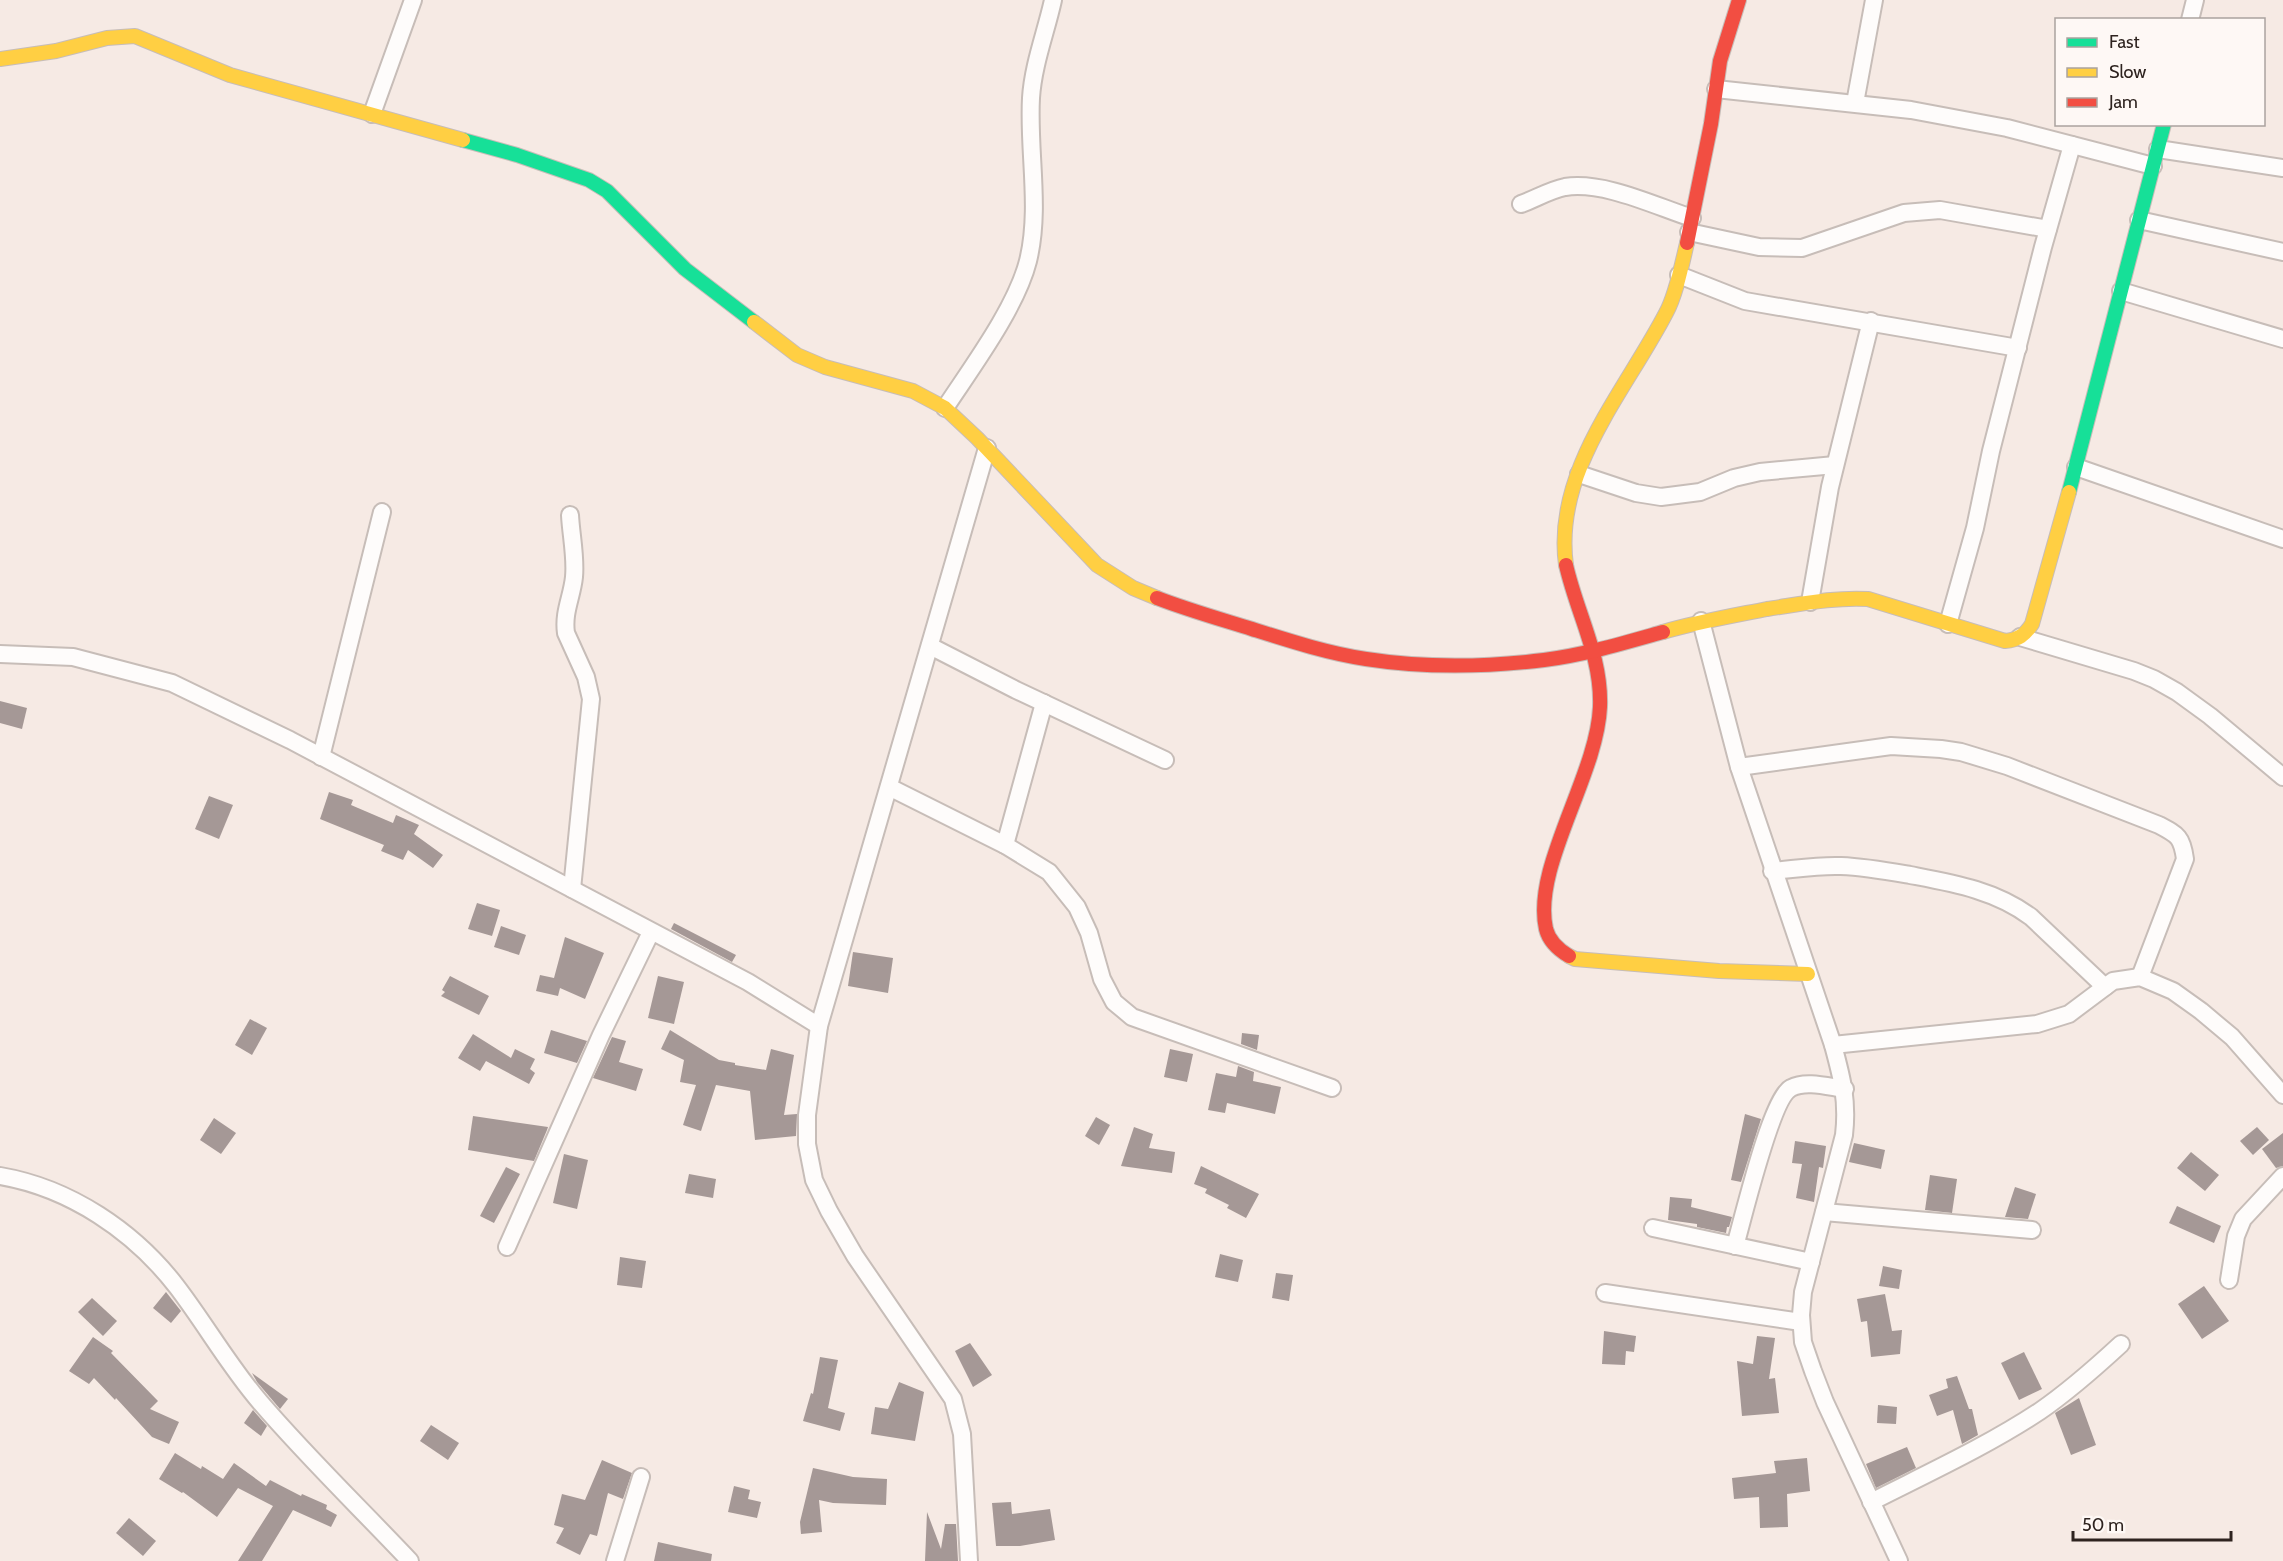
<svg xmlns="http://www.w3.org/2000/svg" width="2283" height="1561" font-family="Cabin,sans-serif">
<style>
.building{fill:#a59896}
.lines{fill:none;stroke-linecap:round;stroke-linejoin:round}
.street-casing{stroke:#c7bdb8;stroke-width:20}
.fast-casing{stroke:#c7bdb8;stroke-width:16}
.slow-casing{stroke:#c7bdb8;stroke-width:16}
.jam-casing{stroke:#c7bdb8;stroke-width:16}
.street{stroke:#fefcfb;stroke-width:16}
.fast{stroke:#16e098;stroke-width:14}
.slow{stroke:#ffcf43;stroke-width:14}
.jam{stroke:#f24e42;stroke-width:14}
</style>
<rect width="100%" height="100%" fill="#f6eae4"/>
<!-- building -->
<g class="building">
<polygon points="0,701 27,708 22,729 0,723"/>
<polygon points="329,792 353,800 351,805 393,823 396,815 419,825 414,834 443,855 433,868 408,850 403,860 381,851 384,845 320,819"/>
<polygon points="209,796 233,805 219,839 195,829"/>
<polygon points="477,903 500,910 492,936 468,929"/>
<polygon points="674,923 736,955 732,962 671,929"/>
<polygon points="501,926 526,935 519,955 494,947"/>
<polygon points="565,937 604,953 585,999 560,988 558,996 536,991 540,975 554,978"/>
<polygon points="853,952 893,958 888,993 848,986"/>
<polygon points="450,976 489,996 479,1015 441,996 445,992 442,990"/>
<polygon points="658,976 684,982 674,1024 648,1018"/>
<polygon points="250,1019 267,1028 252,1055 235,1045"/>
<polygon points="551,1030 587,1041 577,1063 544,1053"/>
<polygon points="670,1030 719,1060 735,1063 735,1065 766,1070 771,1049 794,1055 784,1115 797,1114 796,1136 755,1140 750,1091 716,1085 701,1131 683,1125 696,1085 680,1082 684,1060 661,1049"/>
<polygon points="1242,1033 1259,1035 1257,1050 1241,1044"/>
<polygon points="473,1034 511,1058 515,1049 535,1059 530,1069 535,1073 529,1084 486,1061 480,1071 458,1058"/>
<polygon points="612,1037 626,1041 619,1062 643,1069 636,1091 593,1078"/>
<polygon points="1170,1049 1193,1054 1187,1082 1164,1077"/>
<polygon points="1238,1066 1254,1072 1253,1081 1281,1087 1275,1114 1227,1103 1225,1113 1208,1110 1216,1073 1236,1077"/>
<polygon points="1745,1114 1761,1119 1741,1182 1731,1180"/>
<polygon points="473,1116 548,1127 547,1130 534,1161 468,1150"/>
<polygon points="1096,1117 1110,1125 1099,1145 1085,1136"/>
<polygon points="214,1118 236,1133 221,1154 200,1140"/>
<polygon points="1134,1127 1153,1134 1149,1148 1175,1152 1172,1173 1121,1166"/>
<polygon points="2257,1127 2269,1140 2253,1155 2240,1141"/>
<polygon points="2283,1133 2283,1166 2276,1168 2262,1149"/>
<polygon points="1795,1141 1826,1146 1823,1168 1819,1167 1814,1202 1796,1198 1802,1164 1792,1163"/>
<polygon points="1854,1143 1885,1150 1881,1169 1849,1162"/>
<polygon points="2191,1152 2219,1175 2205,1191 2177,1168"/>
<polygon points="564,1154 588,1160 577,1209 553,1203"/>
<polygon points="1201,1166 1259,1194 1246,1218 1227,1208 1229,1205 1205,1193 1207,1189 1194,1184"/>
<polygon points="506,1167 520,1174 494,1223 480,1216"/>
<polygon points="689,1174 716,1179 713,1198 685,1193"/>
<polygon points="1930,1175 1957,1179 1952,1213 1925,1210"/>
<polygon points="2015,1187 2036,1194 2028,1219 2005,1217"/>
<polygon points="1670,1197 1692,1199 1691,1207 1732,1217 1729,1227 1727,1227 1726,1233 1697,1227 1697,1224 1668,1220"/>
<polygon points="2177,1206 2221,1226 2214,1243 2169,1223"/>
<polygon points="1220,1254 1243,1260 1238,1282 1215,1277"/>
<polygon points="620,1257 646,1261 642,1288 617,1285"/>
<polygon points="1883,1266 1902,1270 1899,1289 1879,1286"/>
<polygon points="1276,1273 1293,1275 1289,1301 1272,1298"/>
<polygon points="2204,1286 2229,1321 2202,1339 2178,1304"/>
<polygon points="166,1292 181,1311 171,1323 153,1308"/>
<polygon points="1885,1294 1892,1331 1902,1330 1900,1354 1871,1357 1867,1321 1861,1322 1857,1299"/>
<polygon points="92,1298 117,1321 103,1336 78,1312"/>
<polygon points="1604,1331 1636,1336 1634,1352 1626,1351 1625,1365 1602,1364"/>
<polygon points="1757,1336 1775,1338 1769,1379 1775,1378 1779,1413 1742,1416 1737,1361 1753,1364"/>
<polygon points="93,1337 113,1351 111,1353 158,1401 150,1409 179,1422 169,1444 152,1437 116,1398 115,1400 94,1378 89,1384 69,1371"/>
<polygon points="970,1343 992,1375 973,1387 955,1351"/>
<polygon points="2024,1352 2042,1389 2019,1400 2001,1363"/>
<polygon points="820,1357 838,1360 828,1408 845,1413 840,1431 803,1421 811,1393 813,1394"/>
<polygon points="252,1373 288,1399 280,1409 257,1382"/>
<polygon points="1957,1376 1969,1409 1972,1409 1978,1435 1962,1444 1953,1410 1937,1416 1929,1395 1948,1388 1946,1379"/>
<polygon points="899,1382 924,1392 915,1441 871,1434 875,1407 888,1409"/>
<polygon points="2079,1398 2096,1445 2071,1455 2055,1413"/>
<polygon points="1878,1405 1897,1407 1896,1424 1877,1423"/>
<polygon points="253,1410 267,1426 261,1436 244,1423"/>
<polygon points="431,1425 459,1443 448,1460 420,1441"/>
<polygon points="1907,1447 1916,1468 1876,1488 1866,1464"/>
<polygon points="175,1453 201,1469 202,1466 223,1479 234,1463 266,1486 270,1480 301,1496 302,1494 327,1505 326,1509 337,1515 331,1527 293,1510 262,1561 238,1561 273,1506 238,1488 217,1517 183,1492 182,1493 159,1479"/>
<polygon points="1807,1458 1810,1491 1787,1494 1788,1527 1760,1528 1759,1497 1734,1499 1732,1478 1776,1473 1774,1461"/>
<polygon points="602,1460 632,1473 623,1499 608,1493 597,1536 590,1534 580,1555 556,1543 564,1528 554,1525 562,1494 585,1500"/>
<polygon points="813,1468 853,1477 887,1479 886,1505 833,1503 819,1500 822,1532 801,1534 800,1522"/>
<polygon points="734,1486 750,1490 748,1499 761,1502 757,1518 728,1512"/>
<polygon points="1011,1502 1012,1514 1050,1509 1055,1540 1020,1546 996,1546 992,1503"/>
<polygon points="927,1512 941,1549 945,1524 956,1524 958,1561 925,1561"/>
<polygon points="129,1518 156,1541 143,1556 116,1533"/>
<polygon points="658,1542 712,1554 711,1561 654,1561"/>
</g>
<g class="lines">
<!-- street casing -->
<g class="street-casing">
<g id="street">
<polyline points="2190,20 2195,0"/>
<polyline points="1716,89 1911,110 2007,128 2153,166"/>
<polyline points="1855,103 1874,0"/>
<polyline points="372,114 413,0"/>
<polyline points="2158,149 2283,168"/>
<path d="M1521,204C1535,199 1550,190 1565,187C1604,181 1655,206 1692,218"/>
<polyline points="2139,220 2283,252"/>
<polyline points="1689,232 1759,247 1802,248 1904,213 1940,210 2048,229"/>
<polyline points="1679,275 1745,301 2018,348"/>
<polyline points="2121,291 2283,339"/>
<path d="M945,408C972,367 1016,308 1028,261C1041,208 1028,152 1031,98C1033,65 1046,32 1053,0"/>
<polyline points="2076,467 2283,539"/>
<polyline points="1579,474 1636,493 1661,497 1700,492 1734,478 1760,472 1835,465"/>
<path d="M570,515C571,535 576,557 574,577C572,597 563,612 566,633L586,677L591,699L572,889"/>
<polyline points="1810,602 1830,487 1871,321"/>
<path d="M1701,621L1739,767L1833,1045C1842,1078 1848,1101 1844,1135L1803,1292L1801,1315L1803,1342L1813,1371L1825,1402L1899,1561"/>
<polyline points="1948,624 1975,528 1991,451 2043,247 2072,145"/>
<polyline points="2020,637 2134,671 2154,679 2177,692 2210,716 2283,777"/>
<polyline points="930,646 1016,690 1165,760"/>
<polyline points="0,654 73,657 172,683 290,740 748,982 819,1026"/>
<polyline points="321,757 382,512"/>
<path d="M1739,767L1891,746L1941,749L1961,752L2007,766L2159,825C2178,835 2182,837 2185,859L2140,977"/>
<polyline points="889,787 1005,845 1049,872 1077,907 1089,933 1102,979 1114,1002 1132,1017 1332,1088"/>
<polyline points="1005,845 1044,703"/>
<path d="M1772,871C1795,869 1819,865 1841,866C1865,867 1887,871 1910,875C1952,883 1995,890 2031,917L2105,987"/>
<polyline points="1833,1045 2037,1024 2069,1014 2113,981 2140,977 2173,991 2201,1011 2232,1037 2283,1095"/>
<path d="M0,1176C70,1188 134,1231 177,1287C206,1325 229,1366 260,1402C307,1457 360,1508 410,1561"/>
<polyline points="1824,1212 2032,1230"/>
<polyline points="1653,1228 1811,1262"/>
<path d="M1735,1246C1743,1219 1771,1098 1791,1088C1806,1080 1829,1087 1845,1089"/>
<polyline points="507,1247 601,1035 651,932"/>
<polyline points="2229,1280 2236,1236 2243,1219 2283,1176"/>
<polyline points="1605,1293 1801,1322"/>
<path d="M1871,1502C1928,1473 1987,1446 2040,1411C2069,1391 2095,1368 2121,1344"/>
<polyline points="615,1561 641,1477"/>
<polyline points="969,1561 962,1434 953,1399 855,1256 829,1211 814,1180 807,1144 807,1115 819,1026 987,448"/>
</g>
</g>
<!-- fast casing -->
<g class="fast-casing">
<g id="fast">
<polyline points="463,140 517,155 589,180 607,191 685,269 754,322"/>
<polyline points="2069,492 2164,124"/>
</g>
</g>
<!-- slow casing -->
<g class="slow-casing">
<g id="slow">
<polyline points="0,59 56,51 107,38 135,36 230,75 463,140"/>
<polyline points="754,322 797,355 825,367 913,391 945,408 977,438 1097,565 1133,588 1157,598"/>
<path d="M1566,565C1553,471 1625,392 1666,313C1676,295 1682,264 1687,243"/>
<path d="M1663,632C1697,622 1732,616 1767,609C1801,604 1834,597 1868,599L2005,641C2018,640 2025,635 2032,624L2069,492"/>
<polyline points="1569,956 1575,959 1719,971 1808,974"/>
</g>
</g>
<!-- jam casing -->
<g class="jam-casing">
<g id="jam">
<polyline points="1687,243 1711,124 1720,61 1739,0"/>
<path d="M1566,565C1577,614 1602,656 1600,707C1597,776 1532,867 1546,929C1549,941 1559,950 1569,956"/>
<path d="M1157,598C1188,610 1220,619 1252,629C1290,641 1327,653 1366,659C1424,668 1486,667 1544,660C1584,655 1624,643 1663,632"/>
</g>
</g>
<!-- street -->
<use href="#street" class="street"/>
<!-- fast -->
<use href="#fast" class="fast"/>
<!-- slow -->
<use href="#slow" class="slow"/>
<!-- jam -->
<use href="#jam" class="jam"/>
</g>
<!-- legend -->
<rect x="2055" y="18" width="210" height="108" fill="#fef8f5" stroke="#aba39f" stroke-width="1.5"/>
<rect x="2067" y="38" width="30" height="9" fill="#16e098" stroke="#aba39f" stroke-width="1.5"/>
<text x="2109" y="48" font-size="18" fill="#2e231f">Fast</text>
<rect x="2067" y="68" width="30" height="9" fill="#ffcf43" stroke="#aba39f" stroke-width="1.5"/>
<text x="2109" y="78" font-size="18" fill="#2e231f">Slow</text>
<rect x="2067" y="98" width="30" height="9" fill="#f24e42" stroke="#aba39f" stroke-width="1.5"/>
<text x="2109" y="108" font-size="18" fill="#2e231f">Jam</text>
<!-- scale -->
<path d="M2073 1531v9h158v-9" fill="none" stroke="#2e231f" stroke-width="3"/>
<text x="2082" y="1531" font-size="18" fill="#2e231f" stroke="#fef8f5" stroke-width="4.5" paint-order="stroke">50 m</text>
</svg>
